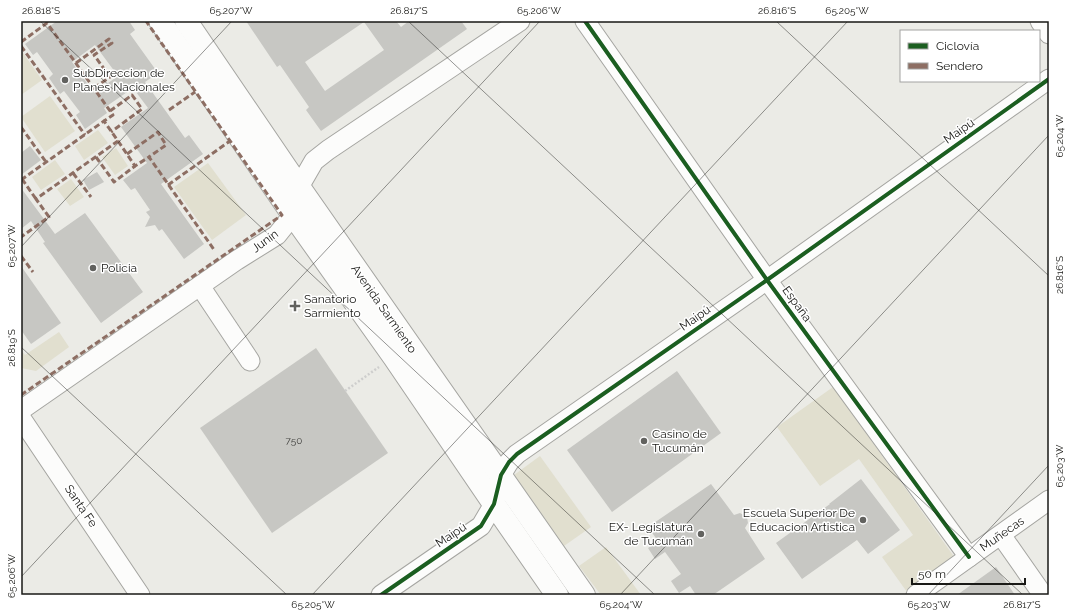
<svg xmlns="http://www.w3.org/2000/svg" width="1070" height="616" font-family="Raleway,sans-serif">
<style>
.green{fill:#e1dfcf}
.building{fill:#c7c7c3;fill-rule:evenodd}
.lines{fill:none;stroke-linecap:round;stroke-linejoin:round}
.minor-casing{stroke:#a5a5a1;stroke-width:21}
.major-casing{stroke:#a5a5a1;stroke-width:24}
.path{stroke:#cececd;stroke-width:2.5;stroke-dasharray:2 2;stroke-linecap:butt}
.minor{stroke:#fcfcfb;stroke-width:19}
.major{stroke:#fcfcfb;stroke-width:22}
.quiet{stroke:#8d6e63;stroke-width:3;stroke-dasharray:6 3;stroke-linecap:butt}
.cycleway-casing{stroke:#fff;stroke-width:6}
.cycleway{stroke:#1b5e20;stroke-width:4}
.ticks{fill:none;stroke:#191916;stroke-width:1;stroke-opacity:0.45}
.poi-dot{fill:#62625f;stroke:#fff;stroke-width:1.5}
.labels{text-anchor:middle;stroke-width:3;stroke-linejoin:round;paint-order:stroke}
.number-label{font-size:10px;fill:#444441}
.poi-label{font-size:12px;fill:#191916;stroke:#fff;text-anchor:start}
.street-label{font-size:12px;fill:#191916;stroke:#fff}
.neatline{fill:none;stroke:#191916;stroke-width:1.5}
.ticks-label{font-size:10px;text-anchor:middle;fill:#191916}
</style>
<rect width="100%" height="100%" fill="#ebebe6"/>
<!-- green -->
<g class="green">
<polygon points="21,50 42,80 21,95"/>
<polygon points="50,96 75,131 45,152 21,117"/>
<polygon points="98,130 108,143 84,160 75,146"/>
<polygon points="116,148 128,166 115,175 102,157"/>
<polygon points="55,160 65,174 41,190 32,177"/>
<polygon points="208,163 246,215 212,240 174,187"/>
<polygon points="71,179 84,197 70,206 57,189"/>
<polygon points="59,332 69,347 36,371 21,368 21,350 25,355"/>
<polygon points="833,387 955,558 907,592 882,557 913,535 859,459 820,486 777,427"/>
<polygon points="540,456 591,527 564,546 514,475"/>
<polygon points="606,547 641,595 601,595 579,566"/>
</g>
<!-- building -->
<g class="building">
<path d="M57,21H129L135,30L130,34L158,73L145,82L185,138L189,135L203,154L161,184L204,244L184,259L162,229L159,231L155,225L145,227L150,217L146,212L150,210L135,188L131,190L123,180L147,163L121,127L148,108L133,88L104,108L107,113L85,129L76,115L80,112L64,91L60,94L49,78L53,74L37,52L33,55L25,44ZM95,45L118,76L94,93L72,62Z"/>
<path d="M246,21H396L401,27L409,21H461L467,29L321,131L306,110L309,107L280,65L277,67ZM364,22L384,50L325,91L305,62Z"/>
<polygon points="30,146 41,160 21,175 21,153"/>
<polygon points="97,172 104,182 89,190 83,180"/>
<polygon points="21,188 55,234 85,213 143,292 101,323 43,243 45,242 31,221 21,229"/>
<polygon points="21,266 61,323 31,344 21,330"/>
<polygon points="316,348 388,453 272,533 200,428"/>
<polygon points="677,371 721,433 612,512 567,450"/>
<polygon points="861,479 900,530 868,554 857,540 802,579 776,543 830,504 829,504"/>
<polygon points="711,484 734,515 740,513 747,517 748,523 745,528 765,559 713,595 696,595 690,586 679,593 671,581 681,574 665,552 655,559 648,548 658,541 648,527"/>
<polygon points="996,567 1015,595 957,595"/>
</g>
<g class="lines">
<!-- minor casing -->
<g class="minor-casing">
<g id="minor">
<polyline points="585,21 767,280 969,557"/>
<polyline points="1040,21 1049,34"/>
<polyline points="200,286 250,361"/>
<polyline points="21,410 237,260 277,235 293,215 299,187 314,161 328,150 520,21"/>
<polyline points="21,418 140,595"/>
<polyline points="1001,535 1043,595"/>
<polyline points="381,595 481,526 494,504 501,475 509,462 517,454 767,280 1049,79"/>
<polyline points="916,595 1049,500"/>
</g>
</g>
<!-- major casing -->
<g class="major-casing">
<g id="major">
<polyline points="160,21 293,215 394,357 494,504 557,595"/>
<polyline points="186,21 299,187 584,595"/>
</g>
</g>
<!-- path -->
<polyline class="path" points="345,391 379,367"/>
<!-- minor -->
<use href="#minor" class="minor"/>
<!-- major -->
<use href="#major" class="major"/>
<!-- quiet -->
<g class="quiet">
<polyline points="21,42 47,23 113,115 104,121"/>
<polyline points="21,46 85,135"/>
<polyline points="76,63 109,39 112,43 94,55 110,77 94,88"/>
<polyline points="169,110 195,92"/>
<polyline points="110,111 132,95 142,109 111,132"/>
<polyline points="21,127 46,162"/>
<polyline points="118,141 135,166 149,157 215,251"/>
<polyline points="127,154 158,132 166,145 149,157"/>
<polyline points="96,157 114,182 135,166"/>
<polyline points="73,173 91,197"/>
<polyline points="22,179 36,199"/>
<polyline points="21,180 104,121 118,141 36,199 49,217 21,237"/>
<polyline points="168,185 230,141"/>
<polyline points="21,256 33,272"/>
<polyline points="21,395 282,215 146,21"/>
</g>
<!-- cycleway casing -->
<g class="cycleway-casing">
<g id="cycleway">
<polyline points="585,21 767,280 969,557"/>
<polyline points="381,595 481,526 494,504 501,475 509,462 517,454 767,280 1049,79"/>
</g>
</g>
<!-- cycleway -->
<use href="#cycleway" class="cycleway"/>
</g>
<!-- ticks -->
<path class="ticks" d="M40,21L655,595M408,21L1023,595M776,21L1049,276M21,247L232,21M21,347L287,595M21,577L540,21M312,595L848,21M620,595L1049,135M928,595L1049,465"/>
<!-- markers -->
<g class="poi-dot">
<circle cx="65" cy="80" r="4"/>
<circle cx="93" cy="268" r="4"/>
<path d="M293 300h4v4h4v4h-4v4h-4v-4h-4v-4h4z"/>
<circle cx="644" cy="441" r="4"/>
<circle cx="863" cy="520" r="4"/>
<circle cx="701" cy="534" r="4"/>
</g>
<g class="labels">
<!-- number labels -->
<g class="number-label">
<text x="294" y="444">750</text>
</g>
<!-- poi labels -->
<g class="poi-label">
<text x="73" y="77">SubDireccion de<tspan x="73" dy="14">Planes Nacionales</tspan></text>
<text x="101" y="272">Policia</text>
<text x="304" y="303">Sanatorio<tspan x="304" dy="14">Sarmiento</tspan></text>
<text x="652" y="438">Casino de<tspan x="652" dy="14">Tucumán</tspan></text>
<text x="855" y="517" text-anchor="end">Escuela Superior De<tspan x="855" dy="14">Educacion Artistica</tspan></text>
<text x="693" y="531" text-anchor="end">EX- Legislatura<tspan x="693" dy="14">de Tucumán</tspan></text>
</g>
<!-- street labels -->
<g class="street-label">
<text transform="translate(959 131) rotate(-35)" y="4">Maipú</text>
<text transform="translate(265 241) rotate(-36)" y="4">Junín</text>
<text transform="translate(797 304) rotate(54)" y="4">España</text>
<text transform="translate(384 309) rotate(55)" y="4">Avenida Sarmiento</text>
<text transform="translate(695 318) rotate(-35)" y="4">Maipú</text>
<text transform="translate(81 506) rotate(56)" y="4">Santa Fe</text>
<text transform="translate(1002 534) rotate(-35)" y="4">Muñecas</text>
<text transform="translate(451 535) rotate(-34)" y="4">Maipú</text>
</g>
</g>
<!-- border -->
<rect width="1070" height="616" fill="none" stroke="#ffffff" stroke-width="44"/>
<!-- legend -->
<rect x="900" y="30" width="140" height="52" fill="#ffffff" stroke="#a3a3a2"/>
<rect x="908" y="43" width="20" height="6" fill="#1b5e20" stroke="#a3a3a2"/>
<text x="936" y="50" font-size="12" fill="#191916">Ciclovía</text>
<rect x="908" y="63" width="20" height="6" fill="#8d6e63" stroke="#a3a3a2"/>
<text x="936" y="70" font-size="12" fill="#191916">Sendero</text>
<!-- scale -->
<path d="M912 578v6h113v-6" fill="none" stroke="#191916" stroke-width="2"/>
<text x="918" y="578" font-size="12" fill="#191916" stroke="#ffffff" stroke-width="3" paint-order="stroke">50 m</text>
<rect x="22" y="22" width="1026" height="572" class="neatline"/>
<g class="ticks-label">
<text x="41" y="14">26.818°S</text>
<text x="231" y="14">65.207°W</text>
<text x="409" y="14">26.817°S</text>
<text x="539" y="14">65.206°W</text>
<text x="777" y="14">26.816°S</text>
<text x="847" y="14">65.205°W</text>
<text transform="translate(1059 136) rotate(-90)" y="4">65.204°W</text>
<text transform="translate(11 246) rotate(-90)" y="4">65.207°W</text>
<text transform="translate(1059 275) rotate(-90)" y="4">26.816°S</text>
<text transform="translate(11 348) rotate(-90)" y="4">26.819°S</text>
<text transform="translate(1059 466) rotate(-90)" y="4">65.203°W</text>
<text transform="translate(11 576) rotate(-90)" y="4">65.206°W</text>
<text x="313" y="608">65.205°W</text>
<text x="621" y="608">65.204°W</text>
<text x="929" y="608">65.203°W</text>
<text x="1022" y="608">26.817°S</text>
</g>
</svg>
